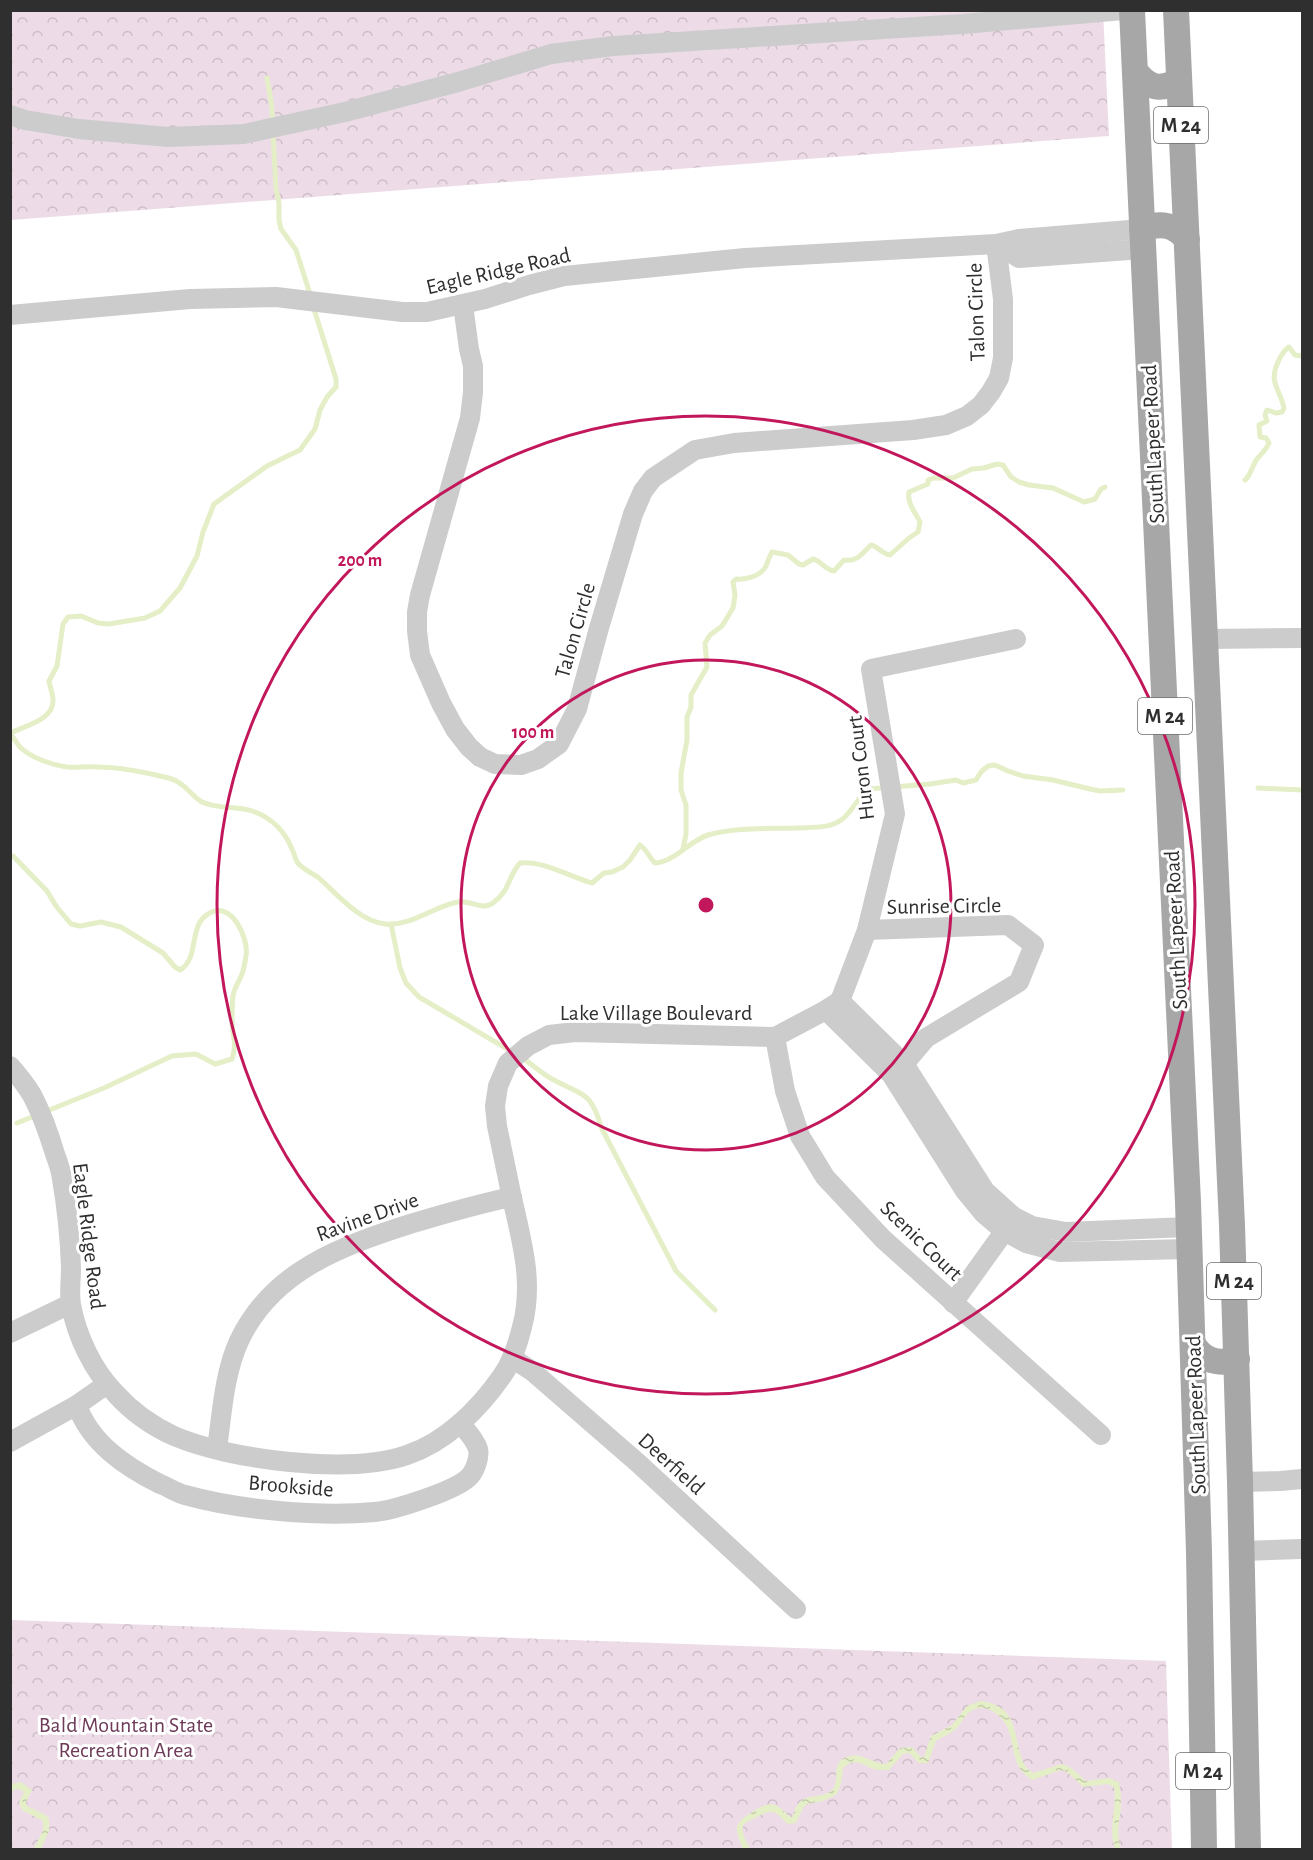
<svg xmlns="http://www.w3.org/2000/svg" width="1313" height="1860" font-family="'Alegreya Sans',sans-serif">
<style>
.forest{fill:url(#forest-crowns)}
.water{fill:url(#water-ripples)}
.lines{fill:none;stroke-linecap:round;stroke-linejoin:round}
.stream{stroke:#e4eec7;stroke-width:5}
.minor{stroke:#ccc;stroke-width:20}
.major{stroke:#a7a7a7;stroke-width:26}
.ring{fill:none;stroke:#c2185b;stroke-width:3}
.labels{text-anchor:middle;stroke-width:6;stroke-linejoin:round;paint-order:stroke}
.shield{fill:#fff;stroke:#6d6d6d;stroke-width:1.5}
.shield-label{font-size:21px;font-weight:bold;fill:#2f2f2f}
.street-label{font-size:22px;fill:#2f2f2f;stroke:#fff}
.park-label{font-size:22px;fill:#6d3a58;stroke:#fff}
.centre{fill:#c2185b;stroke:#fff;stroke-width:3}
.ring-label{font-size:18px;text-anchor:middle;font-weight:bold;fill:#c2185b;stroke:#fff;stroke-width:6;stroke-linejoin:round;paint-order:stroke}
</style>
<defs>
<pattern id="forest-crowns" width="20" height="18" patternUnits="userSpaceOnUse" patternTransform="scale(1.5)"><rect width="20" height="18" fill="#eddce7"/><path d="M2 6a3 3 0 1 1 6 0M12 15a3 3 0 1 1 6 0" fill="none" stroke="#ccbdc6"/></pattern>
<pattern id="water-ripples" width="26" height="14" patternUnits="userSpaceOnUse" patternTransform="scale(1.5)"><rect width="26" height="14" fill="#e4eec7"/><path d="M2 4q2-2 4 0t4 0M15 11q2-2 4 0t4 0" fill="none" stroke="#c4ccab"/></pattern>
</defs>
<rect width="100%" height="100%" fill="#fff"/>
<!-- forest -->
<g class="forest">
<polygon points="11,11 1103,11 1109,136 11,220"/>
<polygon points="11,1620 1166,1661 1172,1849 11,1850"/>
</g>
<!-- water -->
<g class="water">
<path d="M980,1701C1030,1706 1007,1757 1033,1773L1062,1764L1070,1767L1086,1781L1109,1778L1119,1782C1120,1789 1121,1795 1121,1802C1121,1820 1115,1830 1121,1849H1115C1108,1829 1117,1808 1114,1787L1108,1784L1083,1787L1067,1772L1061,1770L1032,1780C1025,1775 1020,1771 1017,1763C1010,1743 1013,1723 992,1711C986,1707 977,1707 971,1711C964,1716 961,1724 956,1729C950,1734 942,1737 936,1741L928,1763H919L909,1753L903,1754L889,1770C886,1770 882,1770 879,1770C863,1768 858,1755 843,1768L841,1784L836,1795L823,1801L807,1804L803,1808L796,1823L788,1824C773,1810 773,1808 755,1818C751,1820 745,1822 743,1826C741,1833 747,1843 750,1849H743C741,1843 736,1834 737,1827C738,1819 763,1804 771,1804C779,1805 785,1812 790,1817H792C794,1813 795,1808 798,1804C806,1793 822,1799 832,1790C842,1780 828,1761 850,1756C863,1753 873,1764 886,1764L900,1748L912,1747L921,1757H924L931,1736L952,1725L967,1706Z"/>
<path d="M21,1782L32,1790L26,1802L27,1806L44,1814L49,1818V1831L41,1849H34L43,1830V1821L22,1810L19,1802L24,1792C18,1788 16,1788 11,1792V1784Z"/>
</g>
<g class="lines">
<!-- stream -->
<g class="stream">
<polyline points="267,78 271,101 273,122"/>
<polyline points="273,132 276,189 279,203 279,220 281,229 296,250 311,297"/>
<path d="M1245,480C1251,475 1252,466 1257,459C1262,453 1266,450 1269,443L1266,438L1260,437L1259,425L1267,421L1265,415L1267,410L1276,413L1282,412L1284,408C1279,386 1267,382 1280,358C1283,353 1284,350 1289,347L1295,355L1302,356"/>
<path d="M10,733C14,738 17,744 21,748C32,758 52,765 67,767C77,768 88,766 98,767C117,767 138,771 156,775C163,777 172,778 178,782C187,787 193,797 202,802C218,810 240,805 255,812C273,819 285,832 292,849C294,853 295,858 297,862C302,869 312,873 319,878C337,894 359,921 385,924C410,927 434,906 458,902C471,900 482,911 493,903C510,891 508,876 520,863C543,860 570,877 592,883L604,873L612,872L623,867L630,860L640,845C647,850 649,857 655,863C676,861 689,841 708,835C736,827 767,829 796,828C810,827 829,829 841,820C852,813 858,797 868,789L930,784L956,780L963,783L976,780L981,772L988,766L995,765L1008,771L1023,776L1053,780L1090,789L1100,791L1123,790"/>
<path d="M11,733C24,726 54,720 53,700C53,694 50,687 49,681L57,666L63,624L68,617L81,616L98,623L109,624L145,618L160,611L180,588L197,556L203,532L214,504L267,466L300,450L315,429L320,410L327,397L336,387V379L313,306"/>
<polyline points="1258,788 1302,790"/>
<path d="M683,849L686,834V805L681,790V773L687,740V717L691,707V695L707,667L705,643L710,635L722,626L733,608L735,595L733,582L736,579C746,580 761,576 766,566C768,561 769,557 772,552L788,555L799,564L803,565L813,559C822,561 825,570 834,571L844,560C858,562 862,553 871,545C879,547 882,554 890,555L909,538L918,532L920,522C915,512 907,503 909,492L928,484V480L934,478H953L972,469L984,468L997,464L1003,465L1011,477L1019,482L1029,485L1053,488L1084,502L1095,499L1101,489L1105,487"/>
<path d="M10,857L13,856L47,891L56,906L71,924L80,926L101,922L121,927L163,953L175,967L180,970C200,958 188,926 208,914C231,899 249,938 246,956C245,962 244,969 242,974C239,982 234,988 233,996C232,1005 232,1014 232,1023C233,1038 237,1044 232,1059L215,1064L196,1054L172,1056L104,1088L17,1123"/>
<polyline points="391,924 400,968 406,983 419,997 514,1053"/>
<path d="M522,1058C532,1064 542,1074 552,1079C585,1097 590,1090 602,1129L676,1271L715,1310"/>
</g>
<!-- minor -->
<g class="minor">
<polyline points="10,115 25,120 79,129 168,137 244,134 345,112 458,82 551,54 613,46 963,24 1123,10"/>
<polyline points="996,244 1019,258 1143,249"/>
<polyline points="463,305 469,349 473,366 473,392 470,418 420,595 417,612 417,631 420,655 441,703 455,729 469,747 480,757 495,764 521,765 538,759 559,744 577,709 599,628 633,514 643,491 653,478 695,450 734,443 913,430 946,425 967,416 981,405 991,392 999,378 1003,358 1003,299 996,244"/>
<polyline points="10,315 190,299 276,297 402,312 427,312 485,299 529,285 564,276 745,258 996,244 1019,239 1142,229"/>
<polyline points="1206,639 1302,638"/>
<polyline points="867,930 1008,925 1034,945 1019,982 926,1038 904,1064 894,1072"/>
<polyline points="840,1001 867,930 895,814 871,669 1016,639"/>
<polyline points="840,1001 904,1064 985,1191 1014,1217 1032,1226 1066,1232 1188,1227"/>
<polyline points="826,1010 891,1074 965,1191 984,1214 1004,1231 1026,1243 1060,1252 1189,1249"/>
<polyline points="775,1037 785,1091 800,1136 825,1177 883,1239 1101,1435"/>
<path d="M10,1066C18,1075 26,1085 32,1095C42,1114 49,1134 55,1154C58,1162 61,1171 62,1179C67,1208 70,1239 71,1268C71,1280 69,1293 71,1305C77,1337 93,1370 115,1393C131,1411 152,1426 174,1436C230,1460 349,1475 407,1455C446,1442 479,1409 502,1376C512,1362 518,1343 522,1327C534,1283 522,1242 512,1198C507,1174 502,1150 497,1126L495,1106L498,1086L508,1063L528,1046L549,1035L575,1032L775,1037L826,1010L840,1001"/>
<polyline points="953,1303 1011,1222"/>
<polyline points="10,1333 70,1304"/>
<polyline points="512,1358 532,1371 638,1463 796,1609"/>
<path d="M77,1405C90,1443 126,1467 160,1484C168,1487 177,1493 185,1495C239,1510 319,1517 375,1512C395,1510 454,1491 468,1478C475,1472 480,1457 478,1449C475,1439 466,1430 460,1423"/>
<polyline points="10,1442 77,1405 107,1384"/>
<path d="M217,1449C222,1413 224,1374 239,1341C272,1271 341,1246 410,1224C444,1214 477,1204 512,1197"/>
<polyline points="1240,1482 1280,1481 1302,1479"/>
<polyline points="1242,1551 1302,1549"/>
</g>
<!-- major -->
<g class="major">
<polyline points="1132,10 1188,1202 1199,1552 1204,1850"/>
<polyline points="1176,10 1232,1225 1240,1482 1248,1850"/>
<path d="M1135,71C1148,88 1159,91 1179,81"/>
<path d="M1142,229C1160,222 1174,224 1187,239"/>
<path d="M1193,1344C1203,1361 1218,1365 1237,1359"/>
</g>
</g>
<!-- distance rings -->
<g class="ring">
<circle cx="706" cy="905" r="245"/>
<circle cx="706" cy="905" r="489"/>
</g>
<g class="labels">
<!-- shield labels -->
<g class="shield">
<rect x="1154" y="107" width="54" height="36" rx="4.5"/>
<rect x="1138" y="698" width="54" height="36" rx="4.5"/>
<rect x="1207" y="1263" width="54" height="36" rx="4.5"/>
<rect x="1176" y="1753" width="54" height="36" rx="4.5"/>
</g>
<g class="shield-label">
<text x="1181" y="132">M 24</text>
<text x="1165" y="723">M 24</text>
<text x="1234" y="1288">M 24</text>
<text x="1203" y="1778">M 24</text>
</g>
<!-- street labels -->
<g class="street-label">
<text transform="translate(498 270) rotate(-13)" y="8">Eagle Ridge Road</text>
<text transform="translate(975 312) rotate(-92)" y="8">Talon Circle</text>
<text transform="translate(1152 444) rotate(-93)" y="8">South Lapeer Road</text>
<text transform="translate(574 630) rotate(-74)" y="8">Talon Circle</text>
<text transform="translate(860 768) rotate(-97)" y="8">Huron Court</text>
<text transform="translate(944 905) rotate(-1)" y="8">Sunrise Circle</text>
<text transform="translate(1175 930) rotate(-93)" y="8">South Lapeer Road</text>
<text x="656" y="1020">Lake Village Boulevard</text>
<text transform="translate(367 1216) rotate(-20)" y="8">Ravine Drive</text>
<text transform="translate(90 1236) rotate(83)" y="8">Eagle Ridge Road</text>
<text transform="translate(922 1240) rotate(44)" y="8">Scenic Court</text>
<text transform="translate(1195 1415) rotate(-92)" y="8">South Lapeer Road</text>
<text transform="translate(672 1463) rotate(42)" y="8">Deerfield</text>
<text transform="translate(291 1485) rotate(5)" y="8">Brookside</text>
</g>
<!-- park labels -->
<g class="park-label">
<text x="126" y="1732">Bald Mountain State<tspan x="126" dy="25">Recreation Area</tspan></text>
</g>
</g>
<circle cx="706" cy="905" r="9" class="centre"/>
<g class="ring-label">
<text x="360" y="566">200 m</text>
<text x="533" y="738">100 m</text>
</g>
<!-- border -->
<rect width="1313" height="1860" fill="none" stroke="#2f2f2f" stroke-width="24"/>
</svg>
